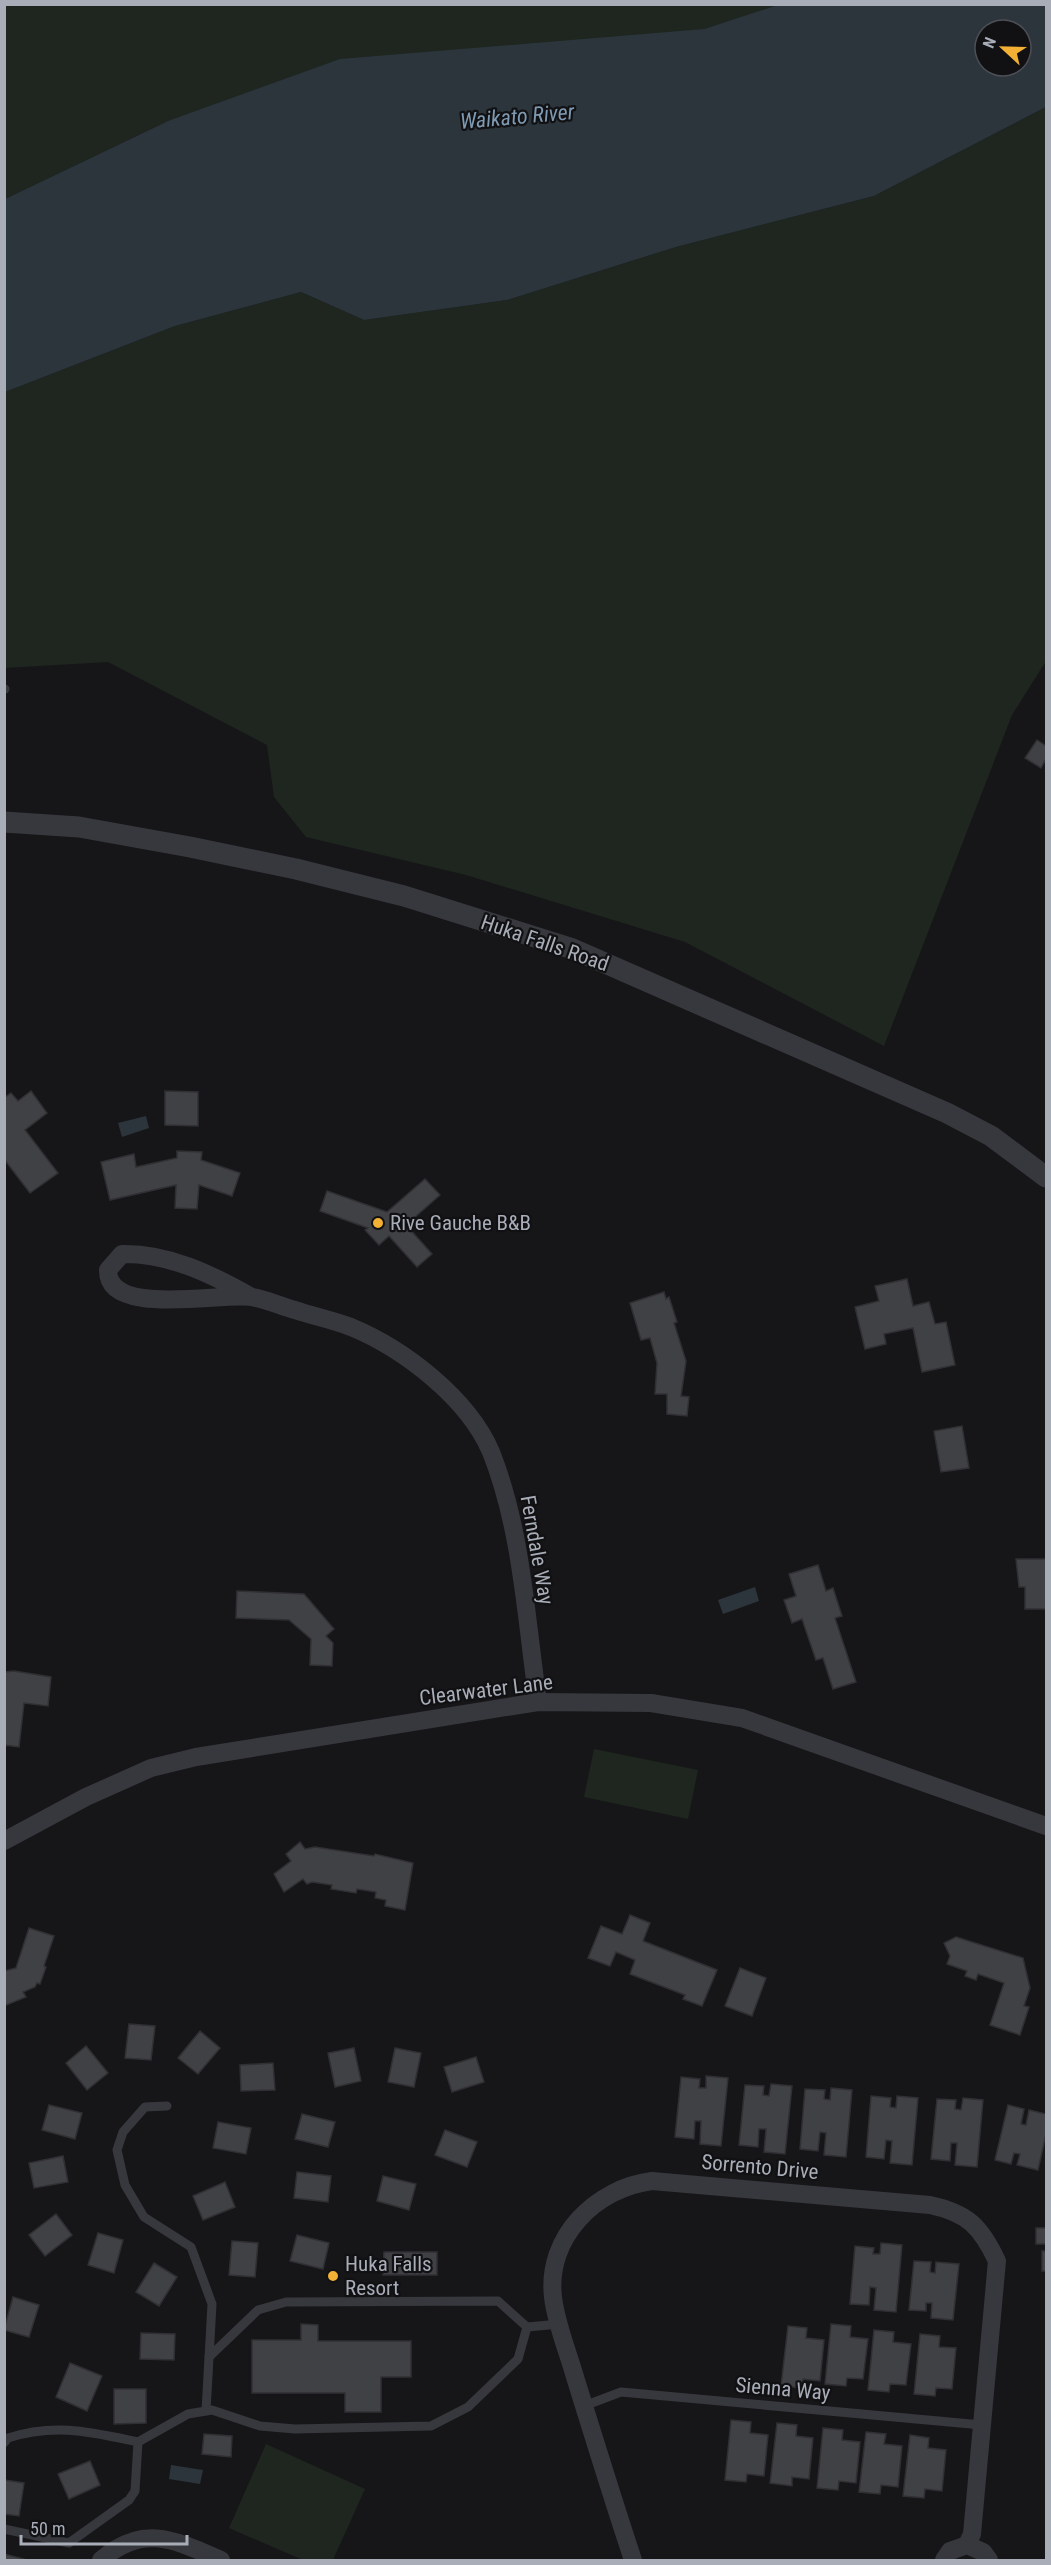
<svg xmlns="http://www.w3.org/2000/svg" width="1051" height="2565" font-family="'Roboto Condensed',sans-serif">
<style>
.green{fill:#1e261f}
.water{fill:#2c353c;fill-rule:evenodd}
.building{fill:#404145;stroke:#303034;stroke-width:1.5}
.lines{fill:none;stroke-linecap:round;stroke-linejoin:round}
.service{stroke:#37383d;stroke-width:9}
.minor{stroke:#37383d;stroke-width:18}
.tertiary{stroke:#37383d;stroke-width:21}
.poi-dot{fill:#f2b134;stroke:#111113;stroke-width:2}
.labels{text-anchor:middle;stroke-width:4.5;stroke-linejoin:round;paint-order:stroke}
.street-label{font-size:21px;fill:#a8adb8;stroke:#111113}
.poi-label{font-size:21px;fill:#a8adb8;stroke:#111113;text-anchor:start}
.water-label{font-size:22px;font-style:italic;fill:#7f9bb3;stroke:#111113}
</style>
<rect width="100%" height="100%" fill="#161618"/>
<!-- green -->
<g class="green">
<polygon points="5,5 781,5 704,29 168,121 5,199"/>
<polygon points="1046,107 1046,661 1012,715 884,1046 685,942 466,875 306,837 274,797 267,745 108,662 5,668 5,392 175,326 301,292 364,320 507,300 676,247 874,196"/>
<polygon points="594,1749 698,1770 688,1819 584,1797"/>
<polygon points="266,2444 365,2489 333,2560 303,2560 229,2528"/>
</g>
<!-- water -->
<g class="water">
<path d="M781,4L1046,5V107L874,196L676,247L507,300L364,320L301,292L175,326L5,392V199L168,121L340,59L704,29ZM985,30H1021V66H985Z"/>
<polygon points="146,1116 149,1128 122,1137 118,1123"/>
<polygon points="755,1587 759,1601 723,1614 718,1600"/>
<polygon points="171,2465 203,2470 200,2484 169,2479"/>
</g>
<!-- building -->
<g class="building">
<polygon points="1037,740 1046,746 1046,759 1041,768 1025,758"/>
<polygon points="31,1091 47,1113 25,1130 58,1173 30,1193 4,1159 4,1098 11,1093 18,1101"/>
<polygon points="165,1091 198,1092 198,1126 165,1125"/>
<polygon points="177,1151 202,1152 201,1160 240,1173 232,1196 199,1185 197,1209 175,1208 176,1185 110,1200 101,1162 134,1154 136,1167 177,1158"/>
<polygon points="425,1179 440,1195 406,1225 432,1254 417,1267 389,1236 379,1245 365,1230 368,1228 320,1211 327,1191 387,1212"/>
<polygon points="907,1279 913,1306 929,1302 935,1324 946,1322 955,1365 922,1372 913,1328 884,1334 886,1344 865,1349 855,1307 879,1301 875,1286"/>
<polygon points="664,1292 666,1299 669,1297 677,1322 674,1323 686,1361 681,1396 689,1397 687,1416 667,1414 667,1394 655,1394 657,1363 650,1338 641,1340 630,1303"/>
<polygon points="962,1426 969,1468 941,1472 934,1431"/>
<polygon points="1016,1559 1046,1559 1046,1609 1025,1609 1025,1587 1019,1587"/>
<polygon points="818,1565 826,1591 833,1588 842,1616 835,1618 856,1682 833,1689 823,1658 816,1660 802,1619 792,1623 784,1600 796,1596 789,1574"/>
<polygon points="237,1591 304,1594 334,1629 326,1636 333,1643 332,1666 310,1665 311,1639 289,1620 236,1618"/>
<polygon points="14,1671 51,1677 48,1706 24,1703 19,1747 4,1745 4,1672"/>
<polygon points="300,1842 305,1849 315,1847 374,1856 375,1854 413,1863 405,1910 385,1906 386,1900 375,1898 376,1892 357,1889 356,1893 331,1889 332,1885 312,1882 307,1884 303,1879 284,1892 274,1874 291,1861 286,1854"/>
<polygon points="630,1915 650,1923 643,1941 717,1970 702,2006 683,1999 685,1995 630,1974 635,1960 616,1952 610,1966 588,1958 601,1926 622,1934"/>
<polygon points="29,1928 54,1936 44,1966 46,1967 40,1984 37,1983 35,1987 23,1992 26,1997 4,2006 4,1971 16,1968"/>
<polygon points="956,1937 1023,1958 1030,1988 1024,2006 1029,2007 1020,2035 990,2025 1004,1983 978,1974 976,1980 965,1976 967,1971 947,1964 950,1956 944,1943"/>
<polygon points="740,1968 766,1978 752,2016 725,2006"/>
<polygon points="129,2024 155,2026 151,2060 125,2058"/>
<polygon points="200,2031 220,2048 198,2074 178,2058"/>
<polygon points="86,2046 108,2073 87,2090 66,2063"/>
<polygon points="354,2048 361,2081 335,2087 328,2053"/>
<polygon points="395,2048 421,2053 414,2087 388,2082"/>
<polygon points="476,2057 484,2082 452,2092 444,2067"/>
<polygon points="273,2063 275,2090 241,2091 240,2065"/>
<polygon points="706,2076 728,2078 721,2146 700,2144 701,2121 695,2121 694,2139 675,2137 681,2077 700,2079 699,2088 706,2088"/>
<polygon points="771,2084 792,2086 785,2154 764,2152 766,2129 759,2129 758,2147 739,2145 745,2085 764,2086 763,2095 769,2096"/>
<polygon points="831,2088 852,2090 846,2157 824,2155 826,2133 820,2132 818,2151 800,2149 805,2089 825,2090 824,2099 830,2100"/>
<polygon points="871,2096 891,2098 890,2107 896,2108 897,2096 918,2098 912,2165 890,2163 892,2141 886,2140 884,2159 866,2157"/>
<polygon points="963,2098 983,2100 977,2167 955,2165 957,2143 951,2143 950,2161 931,2159 937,2099 956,2100 955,2109 961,2110"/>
<polygon points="49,2105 82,2113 75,2139 42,2130"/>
<polygon points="1008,2105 1024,2109 1021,2124 1026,2125 1029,2110 1046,2114 1046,2134 1038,2170 1017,2165 1020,2154 1014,2153 1011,2164 995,2160"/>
<polygon points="302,2114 335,2122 328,2147 295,2139"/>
<polygon points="218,2122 251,2128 246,2154 213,2148"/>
<polygon points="445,2130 477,2142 467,2167 435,2155"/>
<polygon points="63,2156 68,2182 34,2188 29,2163"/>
<polygon points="297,2172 331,2176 328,2202 294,2198"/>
<polygon points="383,2176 416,2184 409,2210 377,2201"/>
<polygon points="225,2182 235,2207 203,2220 193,2196"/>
<polygon points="56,2214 72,2235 45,2256 29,2235"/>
<rect x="1036" y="2228" width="10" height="16"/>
<polygon points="98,2233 123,2240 114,2273 88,2265"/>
<polygon points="297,2235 329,2243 323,2269 290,2261"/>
<polygon points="232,2241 258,2243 255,2277 229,2275"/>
<polygon points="881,2243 902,2245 896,2312 874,2310 876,2288 870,2287 869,2305 850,2304 855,2246 874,2248 873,2254 880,2254"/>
<rect x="1042" y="2251" width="4" height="20"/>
<polygon points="384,2252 437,2252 437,2275 383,2275"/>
<polygon points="914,2261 931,2262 930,2272 935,2273 936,2262 959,2264 953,2320 931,2318 932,2303 926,2303 926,2311 909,2310"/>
<polygon points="154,2263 177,2277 159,2306 136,2292"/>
<polygon points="13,2297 39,2305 29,2337 4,2330"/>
<polygon points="301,2324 318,2325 318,2341 411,2341 411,2377 381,2377 381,2412 345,2412 345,2393 252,2393 252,2340 301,2340"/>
<polygon points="831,2324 851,2326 850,2337 868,2339 863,2379 847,2378 846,2386 825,2384"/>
<polygon points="788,2326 807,2328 806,2338 824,2340 820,2381 803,2379 803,2388 781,2386"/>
<polygon points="874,2330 894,2332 893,2342 911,2344 906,2385 890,2384 889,2392 868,2390"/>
<polygon points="141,2333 175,2334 174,2360 140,2359"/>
<polygon points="920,2334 940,2336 939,2347 956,2348 952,2389 936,2388 935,2396 914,2394"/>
<polygon points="70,2363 102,2376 87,2411 56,2397"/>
<polygon points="114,2389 146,2389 146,2423 114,2424"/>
<polygon points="731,2420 751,2422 750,2433 768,2435 764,2476 747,2474 746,2482 725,2480"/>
<polygon points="777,2423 797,2425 796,2436 813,2438 809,2479 792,2477 792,2486 770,2483"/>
<polygon points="823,2428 843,2430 842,2440 860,2442 856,2483 839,2481 838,2490 817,2488"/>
<polygon points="866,2432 886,2434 884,2444 902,2446 898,2487 881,2485 880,2494 859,2492"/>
<polygon points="204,2434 232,2436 231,2457 202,2454"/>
<polygon points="910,2435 929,2438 928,2448 946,2450 942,2491 925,2489 924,2498 903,2496"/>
<polygon points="90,2461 100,2485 69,2499 58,2474"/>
<polygon points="4,2480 24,2483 19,2516 4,2514"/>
<polygon points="4,2554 24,2559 24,2560 4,2560"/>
</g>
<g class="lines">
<!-- service -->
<g class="service">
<polyline points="4,689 5,689"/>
<polyline points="167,2106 145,2107 123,2132 117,2150 125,2185 144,2217 191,2247 212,2304 206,2411"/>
<polyline points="209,2357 258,2310 286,2302 498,2301 527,2327"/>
<polyline points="584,2406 621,2392 982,2425"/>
<path d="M4,2443L8,2438C55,2423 90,2432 138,2442L188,2414L212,2410L260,2426L295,2429L431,2426L468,2407L518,2359L527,2327L560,2324"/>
<polyline points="4,2529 69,2543 129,2500 135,2491 138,2442"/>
</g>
<!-- minor -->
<g class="minor">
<path d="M250,1296C211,1274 168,1253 122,1254L108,1270C107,1318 222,1292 251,1297C266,1299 280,1306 295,1310C313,1316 333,1320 351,1327C404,1349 468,1398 491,1452C522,1530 526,1619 538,1702"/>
<polyline points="4,1841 86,1797 151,1768 196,1757 538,1702 651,1703 742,1718 1046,1826"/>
<path d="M101,2560C143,2523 175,2540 221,2560"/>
<path d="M633,2560C613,2500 594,2438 575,2377C568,2352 556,2324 553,2297C546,2237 596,2188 652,2181L930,2205C968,2213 981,2227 997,2261L972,2534L967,2545"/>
<polyline points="944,2560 950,2551 967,2545 983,2552 989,2560"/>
</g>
<!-- tertiary -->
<polyline class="tertiary" points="4,822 79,827 190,847 296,869 404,896 573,949 947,1113 991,1136 1046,1177"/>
</g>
<!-- markers -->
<g class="poi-dot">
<circle cx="378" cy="1223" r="6"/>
<circle cx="333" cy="2276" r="6"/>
</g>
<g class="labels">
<!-- street labels -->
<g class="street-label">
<text transform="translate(545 943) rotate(19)" y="7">Huka Falls Road</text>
<text transform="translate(537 1550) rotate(80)" y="7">Ferndale Way</text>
<text transform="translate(486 1690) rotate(-7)" y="7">Clearwater Lane</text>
<text transform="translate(760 2167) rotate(5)" y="7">Sorrento Drive</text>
<text transform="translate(783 2389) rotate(5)" y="7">Sienna Way</text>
</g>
<!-- poi labels -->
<g class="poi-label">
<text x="390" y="1230">Rive Gauche B&amp;B</text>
<text x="345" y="2271">Huka Falls<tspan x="345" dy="24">Resort</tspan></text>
</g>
<!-- water labels -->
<g class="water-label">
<text transform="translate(517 116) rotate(-5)" y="8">Waikato River</text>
</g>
</g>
<!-- border -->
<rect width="1051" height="2565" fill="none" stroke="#a8adb8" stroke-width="12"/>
<!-- north arrow -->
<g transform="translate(1003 48) rotate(292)"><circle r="28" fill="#111113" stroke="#4d4f55" stroke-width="1.5"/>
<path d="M0-4.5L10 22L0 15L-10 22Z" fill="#f2b134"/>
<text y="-9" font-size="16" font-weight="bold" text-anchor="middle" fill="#a8adb8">N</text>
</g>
<!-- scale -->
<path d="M21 2535v9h166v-9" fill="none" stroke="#a8adb8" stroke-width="3"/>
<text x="30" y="2535" font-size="18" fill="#a8adb8" stroke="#111113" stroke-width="4.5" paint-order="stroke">50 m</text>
</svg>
